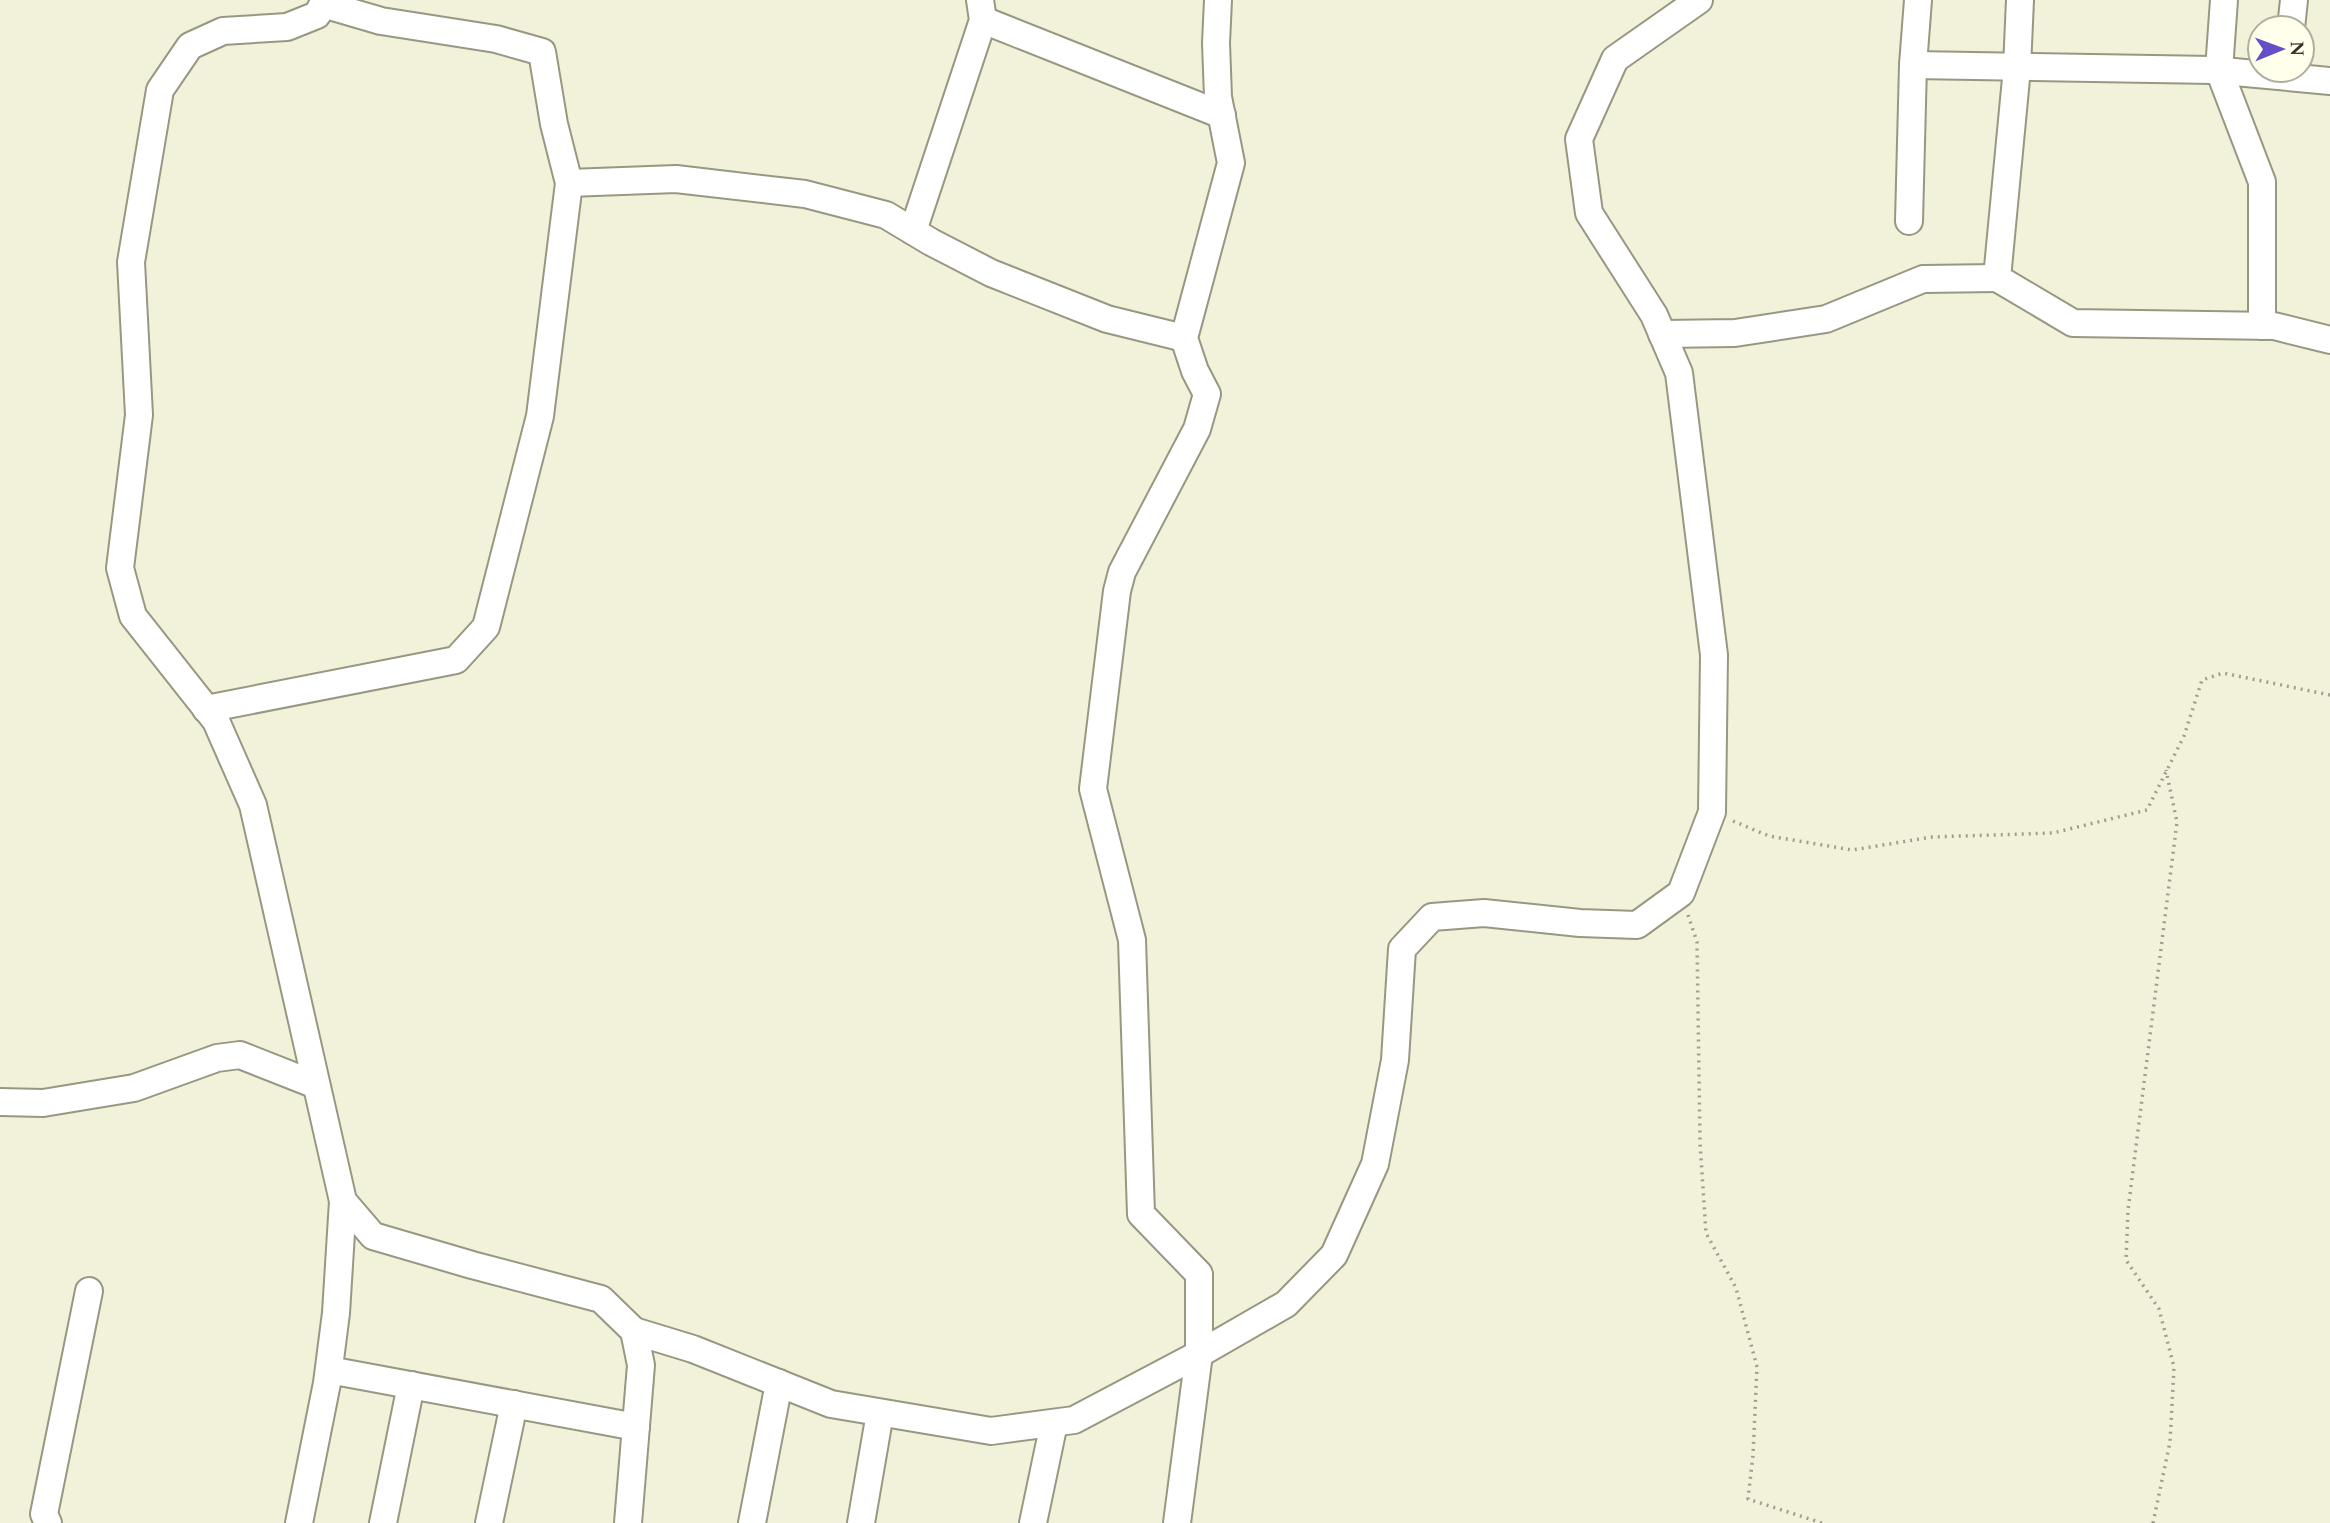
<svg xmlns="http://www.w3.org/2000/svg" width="2330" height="1523" font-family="Spectral,serif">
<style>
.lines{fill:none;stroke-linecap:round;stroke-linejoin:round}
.minor-casing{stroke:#989782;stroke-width:30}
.path{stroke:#9f9f8d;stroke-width:3.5;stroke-dasharray:2 5;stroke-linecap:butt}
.minor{stroke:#fff;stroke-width:26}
</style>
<rect width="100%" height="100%" fill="#f2f2da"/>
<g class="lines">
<!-- minor casing -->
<g class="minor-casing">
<g id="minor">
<polyline points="325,0 317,15 287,27 223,31 190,46 160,90 131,262 139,415 120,568 133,616 216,721 253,805 343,1201 373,1236 472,1265 601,1299 634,1331 641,1365 628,1523"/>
<polyline points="2020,0 2017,68 1997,278 2073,323 2274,326 2330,340"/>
<polyline points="2224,0 2219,70 2262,182 2262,326"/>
<polyline points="983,20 1222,115"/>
<polyline points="2291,28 2294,0"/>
<polyline points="1913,65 2213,70 2330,81"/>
<polyline points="569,183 676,179 805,194 886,215 931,242 991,273 1107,319 1184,338"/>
<polyline points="1909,221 1913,65 1918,0"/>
<polyline points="913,231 983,20 980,0"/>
<polyline points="1662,334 1735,333 1826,319 1923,279 1997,278"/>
<polyline points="206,709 456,660 486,627 540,416 569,183 554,124 542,52 496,39 381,21 323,4"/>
<polyline points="0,1102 43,1103 134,1088 217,1058 240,1055 316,1085"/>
<polyline points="634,1331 693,1349 831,1404 991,1431 1074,1420 1199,1354 1286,1304 1334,1255 1375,1164 1395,1060 1402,949 1432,917 1484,913 1580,923 1637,925 1681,893 1712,812 1714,655 1679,373 1654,315 1589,213 1579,139 1615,59 1699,0"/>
<polyline points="329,1370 636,1427"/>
<polyline points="48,1523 44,1514 89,1291"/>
<polyline points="299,1523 327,1383 336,1313 343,1201"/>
<polyline points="383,1523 411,1385"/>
<polyline points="489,1523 514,1404"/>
<polyline points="752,1523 779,1383"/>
<polyline points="861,1523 880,1413"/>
<polyline points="1033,1523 1054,1423"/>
<polyline points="1177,1523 1199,1354 1199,1274 1141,1214 1132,940 1093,789 1117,591 1122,572 1197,429 1207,394 1195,371 1184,338 1231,163 1218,97 1216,43 1218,0"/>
</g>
</g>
<!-- path -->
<g class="path">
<polyline points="1733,821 1769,836 1852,850 1932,837 2053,833 2147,810 2184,736 2202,680 2223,673 2330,695"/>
<polyline points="1688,915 1697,942 1700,1143 1706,1233 1736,1288 1757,1367 1753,1455 1748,1499 1822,1523"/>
<polyline points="2153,1523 2170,1442 2174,1367 2159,1309 2126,1260 2128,1210 2177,822 2166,770"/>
</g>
<!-- minor -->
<use href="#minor" class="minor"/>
</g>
<!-- north arrow -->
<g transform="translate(2281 49) rotate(89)"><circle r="33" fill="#ffffec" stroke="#afafa0" stroke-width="2"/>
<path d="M0-5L12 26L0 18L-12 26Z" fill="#644fc8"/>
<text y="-10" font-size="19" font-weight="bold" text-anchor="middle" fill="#37362d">N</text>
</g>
</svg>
